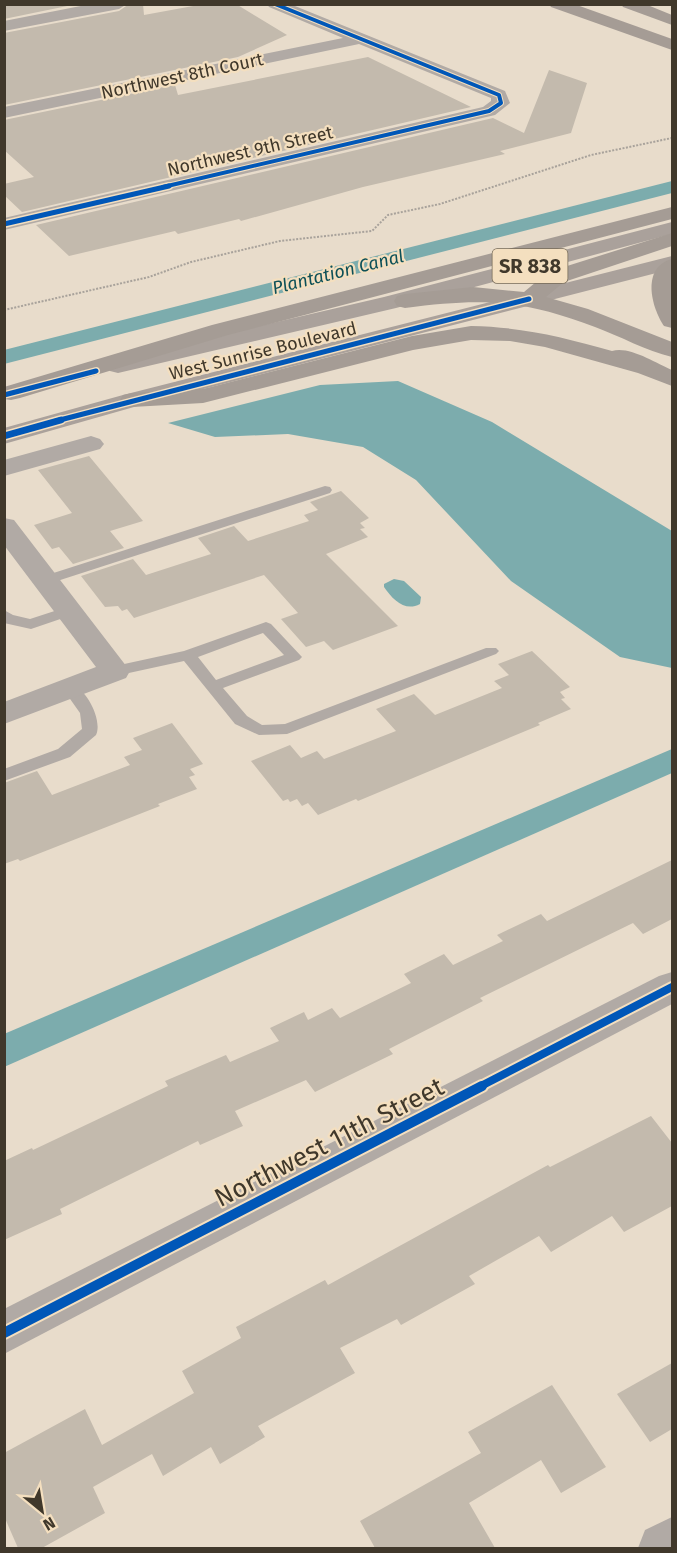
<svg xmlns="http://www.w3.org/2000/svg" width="677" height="1553" font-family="'Fira Sans',sans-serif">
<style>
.water{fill:#7cacad}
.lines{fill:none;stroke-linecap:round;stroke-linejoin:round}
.canal{fill:#7cacad;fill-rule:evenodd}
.building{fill:#c3baad}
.path{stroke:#a8a29b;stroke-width:2;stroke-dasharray:2 1.5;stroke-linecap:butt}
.service{fill:#b1aaa5;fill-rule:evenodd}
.minor{fill:#b1aaa5;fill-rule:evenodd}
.primary{fill:#aaa19b;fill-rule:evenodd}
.motorway{fill:#a59c95;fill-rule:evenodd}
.cycleway-far4-casing{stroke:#f4dfbf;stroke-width:6}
.cycleway-far3-casing{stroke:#f4dfbf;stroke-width:8}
.cycleway-far2-casing{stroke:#f4dfbf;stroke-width:10}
.cycleway-far1-casing{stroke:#f4dfbf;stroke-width:12}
.cycleway-casing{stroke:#f4dfbf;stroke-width:14}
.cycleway-far4{stroke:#0057b8;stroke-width:4}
.cycleway-far3{stroke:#0057b8;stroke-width:5}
.cycleway-far2{stroke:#0057b8;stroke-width:7}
.cycleway-far1{stroke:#0057b8;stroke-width:8}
.cycleway{stroke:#0057b8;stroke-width:10}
.labels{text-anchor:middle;stroke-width:4.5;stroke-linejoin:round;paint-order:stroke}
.far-street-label{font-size:18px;fill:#40382b;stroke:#f4dfbf}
.far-water-label{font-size:18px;font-style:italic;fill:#0d5057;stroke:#f4dfbf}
.shield{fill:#f4dfbf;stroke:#766a57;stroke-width:1.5}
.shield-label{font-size:20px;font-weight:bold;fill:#40382b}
.near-street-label{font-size:26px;fill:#40382b;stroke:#f4dfbf}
</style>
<rect width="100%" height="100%" fill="#e8dccb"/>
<!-- water -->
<g class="water">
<polygon points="398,381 492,422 672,531 672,668 620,657 511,581 416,480 363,447 288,434 215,437 168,423 320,385"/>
<path d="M394,579L404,581L421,597L420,604C405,612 393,600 384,587V584Z"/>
</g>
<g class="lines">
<!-- canal -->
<g class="canal">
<polygon points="672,181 672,193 4,364 4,350"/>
<polygon points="672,749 672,773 4,1067 4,1034"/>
</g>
</g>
<!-- building -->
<g class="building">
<polygon points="4,4 77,4 4,19"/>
<polygon points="129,4 143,4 144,15 204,4 236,4 287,35 238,57 4,105 4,33 119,11"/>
<polygon points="368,57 471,107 22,212 4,195 4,184 34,177 4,150 4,120 178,84 175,85 178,95"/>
<polygon points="549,70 587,83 571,133 500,151 505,154 363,187 241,221 239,219 178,234 175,231 69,256 36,225 493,118 524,133"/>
<polygon points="89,456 143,521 110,531 124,548 73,564 59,547 52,549 34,525 72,513 38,470"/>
<polygon points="341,491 369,518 360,523 365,528 360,529 368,537 326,554 398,626 333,650 324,641 306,647 281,619 298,613 264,575 134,618 127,609 122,611 118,606 105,607 81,576 133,559 146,575 211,554 198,538 234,526 248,541 309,521 304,515 318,510 310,502"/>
<polygon points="532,651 570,687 560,692 565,698 561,699 571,709 538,723 540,725 358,801 356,799 318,815 308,803 302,806 297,799 290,802 288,799 283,801 251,761 290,745 301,758 317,751 324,759 396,731 376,709 414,694 435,715 502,688 494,681 509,675 498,664"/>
<polygon points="172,723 203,764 190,769 195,775 189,777 197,789 158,804 160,806 20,861 18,859 4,864 4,783 37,771 52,795 130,765 124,757 142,750 133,738"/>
<polygon points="672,860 672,919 643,934 633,923 590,944 480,998 483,1001 389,1049 393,1054 315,1092 306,1080 235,1111 243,1126 200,1145 198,1141 60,1209 62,1214 4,1240 4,1161 32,1148 33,1150 168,1086 165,1081 226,1055 230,1062 279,1041 270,1028 304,1012 308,1020 332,1008 340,1018 411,983 404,974 444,954 453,965 503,941 497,935 541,914 547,921"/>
<polygon points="651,1116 672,1143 672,1206 624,1232 612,1216 551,1252 539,1236 469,1276 475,1284 401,1325 397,1319 340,1348 355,1373 258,1426 265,1437 220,1464 211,1447 163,1476 152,1454 93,1487 105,1513 42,1548 18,1548 4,1516 4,1453 85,1409 102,1445 194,1393 182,1371 241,1338 236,1327 325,1280 328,1285 548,1165 550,1167"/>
<polygon points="672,1363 672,1429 650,1442 617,1394"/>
<polygon points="552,1385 606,1467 561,1493 541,1460 469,1503 495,1548 375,1548 360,1521 481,1453 468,1432"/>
</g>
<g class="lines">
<!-- path -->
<polyline class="path" points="4,310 149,277 191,262 280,241 372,231 388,215 440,204 591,155 672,138"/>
<!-- service -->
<g class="service">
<polygon points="325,486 330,487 332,490 330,493 51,583 41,583 39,580 41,577"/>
<polygon points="70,606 77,611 75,614 31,629 4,623 4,610 13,615 30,619"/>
<path d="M266,622L271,624L302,657L299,660L223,688L247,716L262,725L285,724L486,648H496L499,651L496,654L287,734L259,735L235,724L184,661L115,676L107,671L115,666L184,651ZM263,633L284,655L216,680L198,657Z"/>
<path d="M71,684C86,688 103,720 96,735L70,757L4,781V769L58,749L82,729L80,713L63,689Z"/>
</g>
<!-- minor -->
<g class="minor">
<polygon points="91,4 127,4 119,9 4,31 4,21"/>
<polygon points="267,4 290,4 505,91 510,103 495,115 4,230 4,218 483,107 491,101 491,98 359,44 4,118 4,107 343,38 269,7"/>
<polygon points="91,436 100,439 104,444 100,449 4,476 4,460"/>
<polygon points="4,518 14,520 130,671 126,678 4,724 4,702 96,667 4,545"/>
<polygon points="672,972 672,1004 4,1354 4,1309 659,976"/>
<polygon points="672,1517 672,1548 638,1548 645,1530"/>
</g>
<!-- primary -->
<g class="primary">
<polygon points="672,222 672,234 396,308 118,373 110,371 106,366 110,361 384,297"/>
<polygon points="672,256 672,269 141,405 4,444 4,428 123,395"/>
</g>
<!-- motorway -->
<g class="motorway">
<polygon points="549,4 574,4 672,39 672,50 551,7"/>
<polygon points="621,4 645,4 672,15 672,25 623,7"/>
<polygon points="672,207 672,219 228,335 20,398 11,400 4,399 4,387 212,325"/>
<path d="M672,233V246L564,282L546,297L588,309L672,342V357C646,351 620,336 595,327C522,299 481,298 405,308L397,306L394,301L397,296L405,294L473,287L524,292L548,272Z"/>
<path d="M672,259V328L664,326C651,307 641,267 672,259Z"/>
<path d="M471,326C522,327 563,337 612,351C630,346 655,363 672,370V386L638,373L545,347L510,341L471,340L413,350L203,403L132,407L123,405L120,400L123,395L132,393L203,389L412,336Z"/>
</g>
<!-- cycleway-far4 casing -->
<g class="cycleway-far4-casing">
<polyline id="cycleway-far4" points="163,187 489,111 501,103 499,95 275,4"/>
</g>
<!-- cycleway-far3 casing -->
<g class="cycleway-far3-casing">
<g id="cycleway-far3">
<polyline points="4,224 169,186"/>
<polyline points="4,395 96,371"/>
<polyline points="56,421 529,299"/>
</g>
</g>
<!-- cycleway-far2 casing -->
<g class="cycleway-far2-casing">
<polyline id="cycleway-far2" points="4,436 61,420"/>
</g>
<!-- cycleway-far1 casing -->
<g class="cycleway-far1-casing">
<polyline id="cycleway-far1" points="479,1087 672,987"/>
</g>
<!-- cycleway casing -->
<g class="cycleway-casing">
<polyline id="cycleway" points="4,1333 482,1086"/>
</g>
<!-- cycleway-far4 -->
<use href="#cycleway-far4" class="cycleway-far4"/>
<!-- cycleway-far3 -->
<use href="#cycleway-far3" class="cycleway-far3"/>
<!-- cycleway-far2 -->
<use href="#cycleway-far2" class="cycleway-far2"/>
<!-- cycleway-far1 -->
<use href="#cycleway-far1" class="cycleway-far1"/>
<!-- cycleway -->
<use href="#cycleway" class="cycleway"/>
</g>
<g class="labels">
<!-- far-street labels -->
<g class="far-street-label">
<text transform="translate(182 76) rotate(-12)" y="6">Northwest 8th Court</text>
<text transform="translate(250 151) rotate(-13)" y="6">Northwest 9th Street</text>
<text transform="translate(263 351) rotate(-14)" y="6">West Sunrise Boulevard</text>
</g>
<!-- far-water labels -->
<g class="far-water-label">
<text transform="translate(338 272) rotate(-14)" y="6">Plantation Canal</text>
</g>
<!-- shield labels -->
<rect class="shield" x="492.5" y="249" width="75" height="34" rx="4.5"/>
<g class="shield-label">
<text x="530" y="273">SR 838</text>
</g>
<!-- near-street labels -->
<g class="near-street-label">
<text transform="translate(329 1142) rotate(-27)" y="9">Northwest 11th Street</text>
</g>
</g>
<!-- border -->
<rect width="677" height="1553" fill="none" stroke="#40382b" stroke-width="12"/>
<!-- north arrow -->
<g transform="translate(42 1511) rotate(150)" stroke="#f4dfbf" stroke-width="4.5" paint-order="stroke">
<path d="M0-4.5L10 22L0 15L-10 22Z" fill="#40382b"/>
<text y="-9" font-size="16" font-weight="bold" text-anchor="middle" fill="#40382b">N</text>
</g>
</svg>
